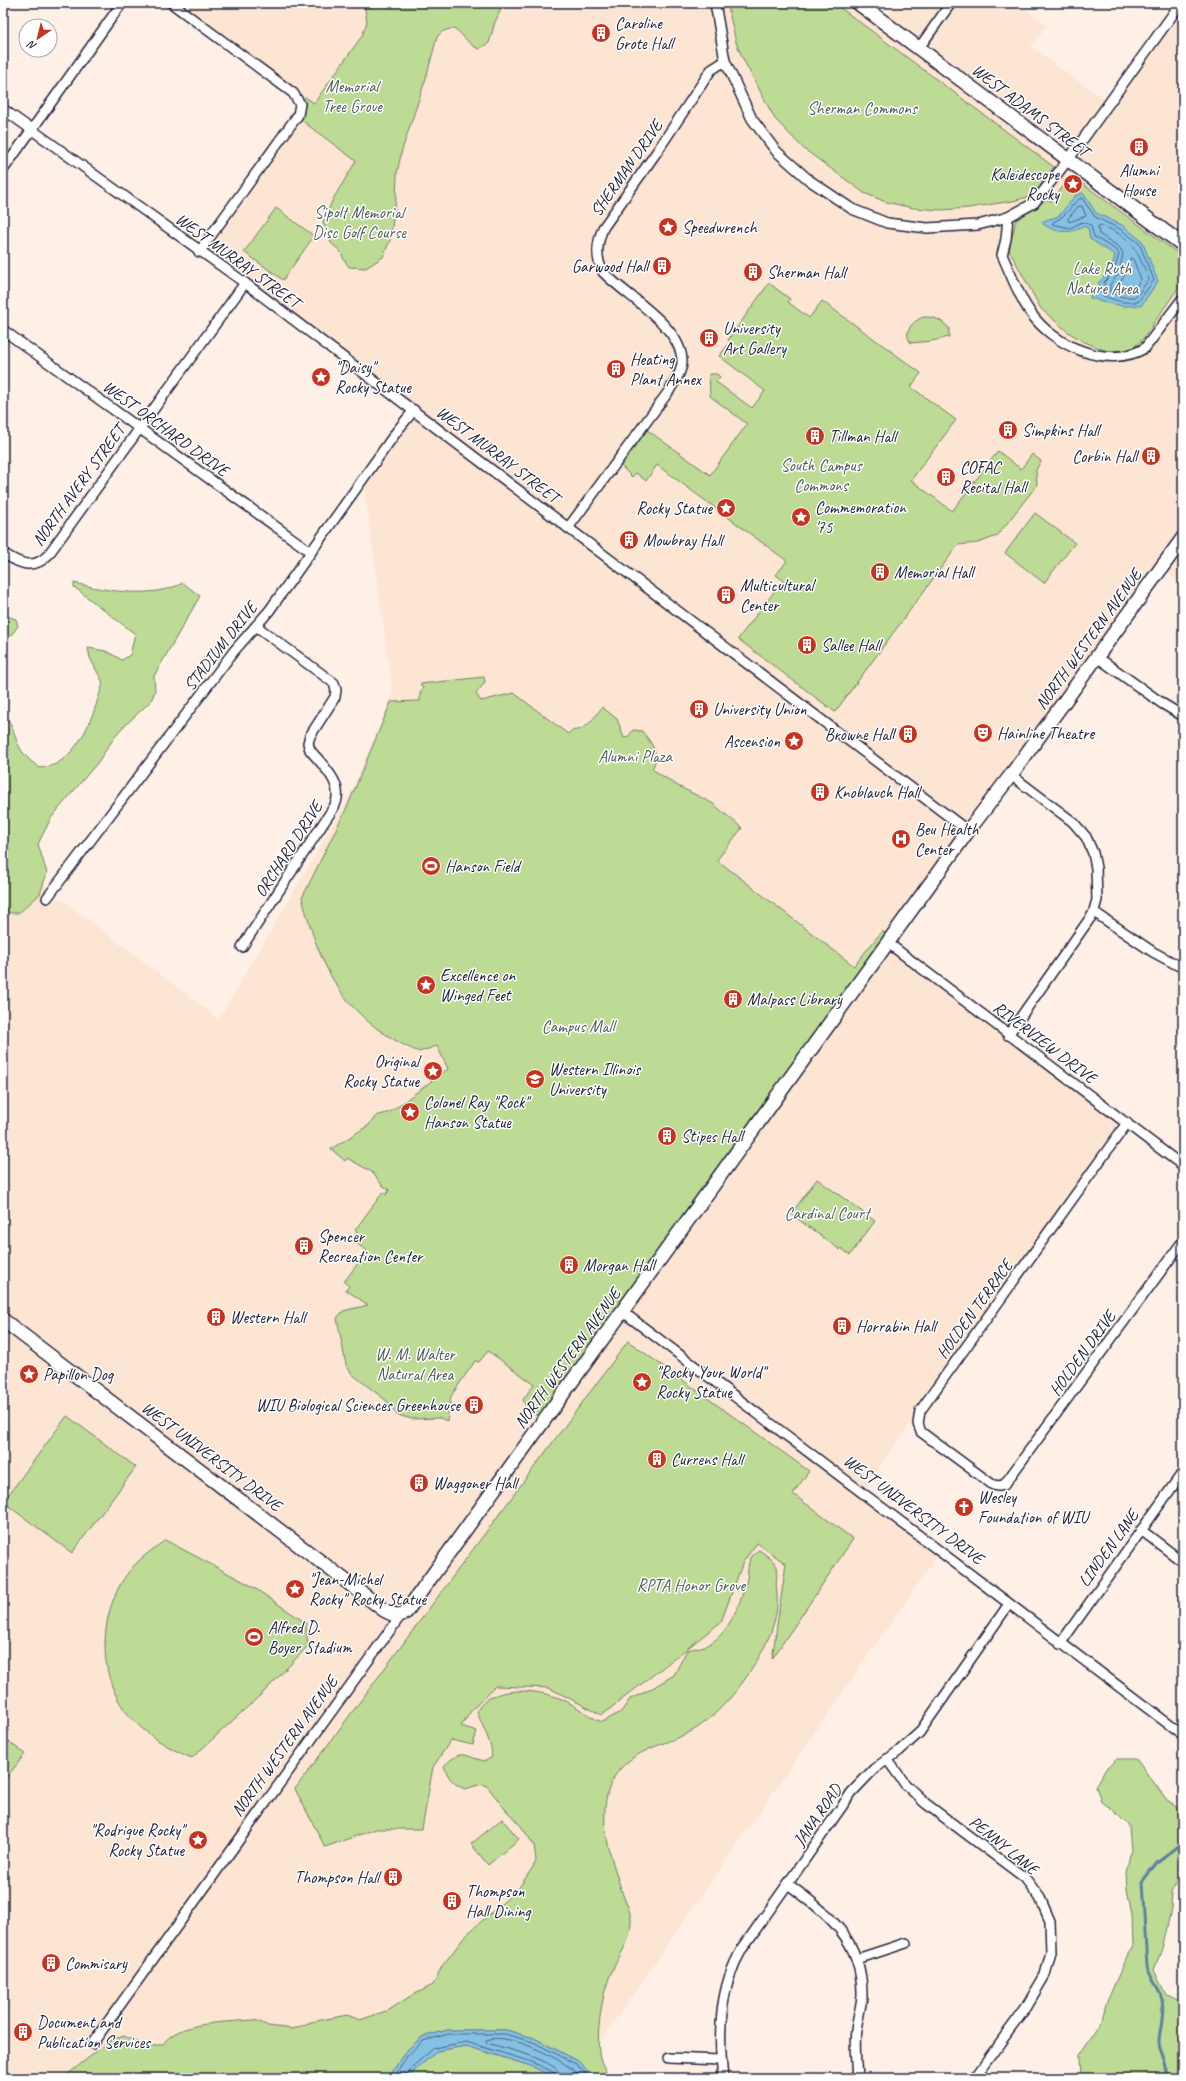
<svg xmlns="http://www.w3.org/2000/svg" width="1186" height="2081" font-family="Caveat,sans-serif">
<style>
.built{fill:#fde5d4}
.green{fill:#bddb94;stroke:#707e68}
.water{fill:#85c1e5;stroke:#5d81a1}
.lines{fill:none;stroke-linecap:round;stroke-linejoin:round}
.shore{stroke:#4a627f;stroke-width:1}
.stream{stroke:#5d81a1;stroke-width:3}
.street-casing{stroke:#22223b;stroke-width:12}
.secondary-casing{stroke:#22223b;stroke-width:16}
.street{stroke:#fff;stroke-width:9}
.secondary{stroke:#fff;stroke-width:13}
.labels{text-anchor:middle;stroke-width:3;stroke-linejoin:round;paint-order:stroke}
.poi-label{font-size:17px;fill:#22223b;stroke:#fff;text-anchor:start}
.park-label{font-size:17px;fill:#505a56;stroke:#fff}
.street-label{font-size:17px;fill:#22223b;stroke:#fff}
</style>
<rect width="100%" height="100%" fill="#fef0e6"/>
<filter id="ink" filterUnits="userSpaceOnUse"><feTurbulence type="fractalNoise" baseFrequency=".025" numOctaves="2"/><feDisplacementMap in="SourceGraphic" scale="8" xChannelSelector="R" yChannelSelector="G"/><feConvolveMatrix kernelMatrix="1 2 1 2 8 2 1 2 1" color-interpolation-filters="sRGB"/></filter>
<g filter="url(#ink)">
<!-- built -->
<polygon class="built" points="171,3 859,3 884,22 898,3 957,3 963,7 967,3 1017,3 1047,25 1031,47 1109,103 1183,3 1183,585 1161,569 888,943 1127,1123 861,1492 940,1552 575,2078 3,2078 3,855 219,1019 349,797 393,694 363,479 414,410 199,252 298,115 300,104"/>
<!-- green -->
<g class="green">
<path d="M364,3H504L495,22L489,43L479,49C468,45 464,35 454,28L443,31L437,37L426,78L402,150L397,173L396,199L390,240L383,257L366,268L349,267L343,258L341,252L331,243L323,222L333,199L356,161L297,117L300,104L305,97L314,103L362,36L367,22Z"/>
<polygon points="727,3 834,3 1054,167 1038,189 1028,197 1013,201 968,208 942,210 913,208 886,202 864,193 804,149 775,119 742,57 736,42"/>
<polygon points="1072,176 1183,257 1183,281 1142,340 1130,350 1107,351 1082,341 1068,332 1041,309 1009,250 1016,220 1036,208 1046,199 1051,201"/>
<polygon points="276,208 314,236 283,280 244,252"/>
<polygon points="769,283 790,299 788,302 809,318 822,301 921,373 911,387 956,420 911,480 952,511 998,451 1021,469 1032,454 1041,461 1036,470 1037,485 997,536 978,543 958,545 835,712 738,639 783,580 776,575 787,561 657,465 646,481 636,473 632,477 617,462 643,427 710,475 747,424 710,396 709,374 717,374 720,377 716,382 752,408 765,391 719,356 730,342 728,340"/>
<path d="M923,317C935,317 940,319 949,328V337L932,341L911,343C902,332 913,321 923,317Z"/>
<polygon points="1035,513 1075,543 1044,583 1005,553"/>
<path d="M74,583C107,591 152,599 183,583L200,596L154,676L155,691L151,701L118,732L98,762L51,818L38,844L47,873L40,894L19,913H10L3,909V715C14,723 14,738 20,748C25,757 32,762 40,768C45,767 53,766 58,763C85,745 94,712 103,683L90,658L88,648L106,651L122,660L130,655L135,634L74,587Z"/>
<polygon points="3,615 16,619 18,626 3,646"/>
<path d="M484,677L485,682L476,694L481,701L514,693L568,734L572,730C585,733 596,715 602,707L617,719L624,738L629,736L633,730L642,731C651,743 661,753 652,769L678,786L712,803L742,828L717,860L854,966L882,931L892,938L544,1421L527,1409L523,1400L534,1384L488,1351L479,1362L475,1361L451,1396L447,1421L440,1418L412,1419L397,1415L388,1402L352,1374L346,1365L337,1318L343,1311L368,1305L346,1290L349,1286L344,1282L367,1251L352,1240L357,1232L355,1230L383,1192L386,1195L389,1190L382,1185L372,1172L347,1158L345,1161L331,1149L369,1125L376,1116L390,1112L448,1069L437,1046L419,1052C346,1021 321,971 302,898L348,805L391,702L420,701V693L423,688L420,684Z"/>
<polygon points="817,1179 875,1221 850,1255 841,1248 840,1250 791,1214"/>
<polygon points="628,1341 809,1471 793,1494 853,1539 772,1659 786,1564 757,1543 743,1562 721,1622 602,1715 549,1688 495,1686 471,1711 461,1726 477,1731 473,1745 451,1740 433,1767 422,1829 376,1829 325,1847 295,1789"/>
<polygon points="67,1416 136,1467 72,1553 3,1502"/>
<path d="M165,1540L250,1585L306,1623L308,1646L266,1690L192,1758C168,1748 144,1734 127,1713C95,1673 99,1606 132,1568C141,1557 154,1549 165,1540Z"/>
<path d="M759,1550C788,1570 773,1566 777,1594C782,1639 729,1710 692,1731C664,1746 630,1749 613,1779C594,1815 612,1860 623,1895C626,1903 632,1914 631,1923C631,1940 620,1954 613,1969C602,1990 595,2036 600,2058C602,2065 607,2072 611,2078H595L578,2061L534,2038L506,2030H448L422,2037L404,2053L389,2078H63L111,2040L124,2036L148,2047L163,2044C179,2021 224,2023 250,2020L258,2021L268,2026L293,2029L311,2022L347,2015L360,2020L389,2010L409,1997L433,1985L442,1966L466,1935L518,1889L533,1867L536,1861L534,1845L521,1826L504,1808L487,1786L482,1784L465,1789C453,1784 448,1778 444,1766C463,1747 464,1757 485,1761L491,1758C495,1747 480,1723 477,1711C489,1686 532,1689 553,1696C572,1701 585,1715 602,1722L621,1712L630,1699L649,1690L674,1675L687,1650C695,1648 705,1647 711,1643C731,1630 741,1601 747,1579C748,1573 748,1564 750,1558C752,1554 756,1552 759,1550Z"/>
<polygon points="3,1737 25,1754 3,1782"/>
<polygon points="1117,1759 1136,1759 1167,1800 1183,1810 1183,1869 1172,1892 1171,1908 1163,1946 1154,1970 1166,1995 1183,2003 1183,2078 1080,2078 1079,2055 1101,2023 1106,2004 1119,1974 1133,1946 1132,1915 1127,1889 1126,1873 1131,1850 1129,1826 1111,1808 1101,1802 1096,1787 1105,1770"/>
<polygon points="502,1819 519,1839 488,1865 471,1844"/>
<polygon points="466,2046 531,2066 556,2078 410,2078 415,2070 437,2051"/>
</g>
<!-- water -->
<g class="water">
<path d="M1083,193L1096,213L1122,225L1142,241L1158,281L1141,306H1122L1090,298L1091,292L1098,294L1101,290V286L1098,283L1111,270L1115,255L1090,239L1088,228L1082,226C1071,235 1054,232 1043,224V221L1059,216L1075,196Z"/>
<polygon points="448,2030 506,2030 534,2038 578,2061 595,2078 556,2078 531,2066 466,2046 437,2051 415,2070 410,2078 389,2078 404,2053 422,2037"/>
</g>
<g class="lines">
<!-- shore -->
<g class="shore">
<path d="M1082,198L1095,217L1120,229L1139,243L1154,280L1138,302H1122L1103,296L1105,288L1104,282L1114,272L1119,254L1116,250L1094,237L1091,225L1082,222L1070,228L1052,224L1053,222C1068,217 1073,200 1082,198Z"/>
<polygon points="1079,206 1082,206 1086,216 1069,222 1068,219"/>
<path d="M1100,225C1133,237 1136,249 1149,279L1136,297H1123L1110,293V284L1119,274L1123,253L1119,247L1099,234L1098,227Z"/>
<polygon points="1131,258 1133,259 1141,279 1133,291 1118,289 1117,287 1124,276"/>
<polyline points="394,2078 407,2056 423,2041 449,2034 505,2034 533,2042 576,2064 590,2078"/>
<polyline points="407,2078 412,2067 434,2048 466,2042 532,2062 555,2073 557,2078"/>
<path d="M562,2078C561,2060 502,2048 487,2043L486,2040C510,2031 566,2061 583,2078"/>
</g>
<!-- stream -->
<path class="stream" d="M1166,2078C1169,2064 1159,2056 1159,2042C1159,2028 1166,2010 1161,1996C1157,1985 1150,1980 1147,1966L1142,1882L1157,1862L1183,1842"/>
<!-- street casing -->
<g class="street-casing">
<g id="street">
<polyline points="171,3 293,93 300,104 298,115 199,252"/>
<polyline points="715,3 725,61 752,119 776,151 809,180 852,209 887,223 927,228 978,225 1008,217 1034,203 1068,160 1181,3"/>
<polyline points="919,48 951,3"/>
<polyline points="3,109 245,283 968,831"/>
<polyline points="3,170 122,3"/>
<path d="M1008,217L1006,239L1002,255C1011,274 1018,295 1030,312C1053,346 1108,370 1145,348L1183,298"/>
<polyline points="3,330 311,552"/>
<path d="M568,528L669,391C674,382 683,371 682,360C680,325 626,296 603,272C595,257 597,243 603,228L656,153L711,70L725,61"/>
<path d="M3,553C18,563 33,571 48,555L245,283"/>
<polyline points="1097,657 1163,704 1183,716"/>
<polyline points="47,898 234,651 269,611 397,431 414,410"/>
<polyline points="1094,912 1153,952 1183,968"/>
<polyline points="888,943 1183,1166"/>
<path d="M242,947L334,807C346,785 323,766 310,750L308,743L310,736L335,697L336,690L334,683L256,626"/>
<polyline points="1008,1035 1093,914 1097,900 1096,868 1093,853 1086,837 1073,822 1011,775"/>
<polyline points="1127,1123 920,1411 918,1424 921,1432 993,1485 999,1486 1004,1485 1183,1241"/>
<polyline points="623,1312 1183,1735"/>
<polyline points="1141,1530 1183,1562"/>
<polyline points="1060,1644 1183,1472"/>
<polyline points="887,1759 905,1784 925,1803 1025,1878 1040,1898 1050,1921 1051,1952 1045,1975 1025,2009 974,2078"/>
<path d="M788,1884C828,1914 863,1940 862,1996C861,2007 858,2018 856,2029C854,2045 856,2062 857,2078"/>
<polyline points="857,1959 906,1943"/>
<polyline points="92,2044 401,1615"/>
<polyline points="668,2058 721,2060"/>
<path d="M723,2078C718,2034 719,1988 742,1949L852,1792L874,1769L899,1751L919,1733L1009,1604"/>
</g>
</g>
<!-- secondary casing -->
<g class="secondary-casing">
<g id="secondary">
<polyline points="858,3 1183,245"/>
<path d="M3,1320L384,1610C393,1615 398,1617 406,1612L968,831L1011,775L1183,538"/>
</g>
</g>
<!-- street -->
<use href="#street" class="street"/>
<!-- secondary -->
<use href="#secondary" class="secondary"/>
</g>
</g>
<!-- icons -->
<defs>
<g id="building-disc" transform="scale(1)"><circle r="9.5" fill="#c8321e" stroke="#fff"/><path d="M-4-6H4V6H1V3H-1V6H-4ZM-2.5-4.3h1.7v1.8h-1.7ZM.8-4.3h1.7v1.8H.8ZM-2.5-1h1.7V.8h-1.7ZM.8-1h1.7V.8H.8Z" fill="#fff"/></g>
<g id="sight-disc" transform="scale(1)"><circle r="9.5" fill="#c8321e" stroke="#fff"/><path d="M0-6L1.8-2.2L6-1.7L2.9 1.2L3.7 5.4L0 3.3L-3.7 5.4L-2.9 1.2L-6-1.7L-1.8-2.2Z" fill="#fff"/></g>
<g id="theatre-disc" transform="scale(1)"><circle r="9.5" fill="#c8321e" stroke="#fff"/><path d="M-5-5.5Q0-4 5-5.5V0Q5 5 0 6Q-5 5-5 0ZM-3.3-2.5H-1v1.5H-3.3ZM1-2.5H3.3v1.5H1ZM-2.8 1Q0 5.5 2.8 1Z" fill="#fff"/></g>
<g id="hospital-disc" transform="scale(1)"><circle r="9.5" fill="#c8321e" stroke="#fff"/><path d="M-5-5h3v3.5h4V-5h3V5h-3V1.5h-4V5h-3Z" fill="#fff"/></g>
<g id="stadium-disc" transform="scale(1)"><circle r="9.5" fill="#c8321e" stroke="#fff"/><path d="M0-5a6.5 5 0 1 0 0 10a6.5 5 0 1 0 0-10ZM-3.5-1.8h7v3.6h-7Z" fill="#fff"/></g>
<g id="university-disc" transform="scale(1)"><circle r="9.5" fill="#c8321e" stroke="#fff"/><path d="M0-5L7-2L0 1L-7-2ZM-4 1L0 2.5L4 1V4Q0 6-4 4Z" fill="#fff"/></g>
<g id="church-disc" transform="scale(1)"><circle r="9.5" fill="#c8321e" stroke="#fff"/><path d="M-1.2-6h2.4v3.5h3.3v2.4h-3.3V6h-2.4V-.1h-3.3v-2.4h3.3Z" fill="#fff"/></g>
</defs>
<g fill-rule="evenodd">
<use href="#building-disc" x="601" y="33"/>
<use href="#building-disc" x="1139" y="147"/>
<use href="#sight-disc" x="1073" y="184"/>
<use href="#sight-disc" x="668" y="227"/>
<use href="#building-disc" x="662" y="266"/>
<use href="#building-disc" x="753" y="272"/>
<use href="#building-disc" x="709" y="338"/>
<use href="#building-disc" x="616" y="369"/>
<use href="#sight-disc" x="321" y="377"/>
<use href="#building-disc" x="1008" y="430"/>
<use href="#building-disc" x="815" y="436"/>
<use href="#building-disc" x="1151" y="456"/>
<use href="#building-disc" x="946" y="477"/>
<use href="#sight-disc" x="726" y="508"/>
<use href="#sight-disc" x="801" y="517"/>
<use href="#building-disc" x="629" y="540"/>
<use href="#building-disc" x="880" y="572"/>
<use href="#building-disc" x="726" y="595"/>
<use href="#building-disc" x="807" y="645"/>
<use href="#building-disc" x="699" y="709"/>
<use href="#theatre-disc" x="983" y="733"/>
<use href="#building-disc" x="908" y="734"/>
<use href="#sight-disc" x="794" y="741"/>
<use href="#building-disc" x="820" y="792"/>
<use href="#hospital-disc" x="901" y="839"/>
<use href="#stadium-disc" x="431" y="866"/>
<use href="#sight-disc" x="426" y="985"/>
<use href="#building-disc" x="733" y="999"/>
<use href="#sight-disc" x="433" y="1071"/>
<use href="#university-disc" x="535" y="1079"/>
<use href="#sight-disc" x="410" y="1112"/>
<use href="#building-disc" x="667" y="1136"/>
<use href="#building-disc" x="304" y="1246"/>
<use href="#building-disc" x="569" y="1265"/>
<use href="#building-disc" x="216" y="1317"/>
<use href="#building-disc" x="842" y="1326"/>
<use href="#sight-disc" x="29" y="1374"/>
<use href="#sight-disc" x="642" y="1382"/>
<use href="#building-disc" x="474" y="1405"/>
<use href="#building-disc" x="657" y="1459"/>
<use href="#building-disc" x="419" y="1483"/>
<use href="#church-disc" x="964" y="1507"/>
<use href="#sight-disc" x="295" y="1589"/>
<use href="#stadium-disc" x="254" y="1637"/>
<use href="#sight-disc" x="198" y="1840"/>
<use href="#building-disc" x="393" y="1877"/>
<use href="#building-disc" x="452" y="1901"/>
<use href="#building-disc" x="51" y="1963"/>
<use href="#building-disc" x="23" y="2032"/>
</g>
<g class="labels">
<!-- poi labels -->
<g class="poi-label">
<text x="615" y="29">Caroline<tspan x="615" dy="20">Grote Hall</tspan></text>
<text x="1139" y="176" text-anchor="middle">Alumni<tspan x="1139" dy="20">House</tspan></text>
<text x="1059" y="180" text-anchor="end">Kaleidescope<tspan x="1059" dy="20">Rocky</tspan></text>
<text x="682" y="233">Speedwrench</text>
<text x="648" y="272" text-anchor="end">Garwood Hall</text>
<text x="767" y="278">Sherman Hall</text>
<text x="723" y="334">University<tspan x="723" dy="20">Art Gallery</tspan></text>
<text x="630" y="365">Heating<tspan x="630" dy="20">Plant Annex</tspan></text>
<text x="335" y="373">"Daisy"<tspan x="335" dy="20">Rocky Statue</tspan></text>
<text x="1022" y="436">Simpkins Hall</text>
<text x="829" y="442">Tillman Hall</text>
<text x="1137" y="462" text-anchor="end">Corbin Hall</text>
<text x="960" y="473">COFAC<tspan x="960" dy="20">Recital Hall</tspan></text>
<text x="815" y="513">Commemoration<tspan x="815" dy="20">'75</tspan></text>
<text x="712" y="514" text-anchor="end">Rocky Statue</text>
<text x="643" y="546">Mowbray Hall</text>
<text x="894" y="578">Memorial Hall</text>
<text x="740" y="591">Multicultural<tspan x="740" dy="20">Center</tspan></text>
<text x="821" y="651">Sallee Hall</text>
<text x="713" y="715">University Union</text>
<text x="997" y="739">Hainline Theatre</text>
<text x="894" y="740" text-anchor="end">Browne Hall</text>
<text x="780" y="747" text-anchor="end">Ascension</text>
<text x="834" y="798">Knoblauch Hall</text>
<text x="915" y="835">Beu Health<tspan x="915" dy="20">Center</tspan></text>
<text x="445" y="872">Hanson Field</text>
<text x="440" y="981">Excellence on<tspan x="440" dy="20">Winged Feet</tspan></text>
<text x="747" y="1005">Malpass Library</text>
<text x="419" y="1067" text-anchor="end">Original<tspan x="419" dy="20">Rocky Statue</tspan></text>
<text x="549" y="1075">Western Illinois<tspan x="549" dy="20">University</tspan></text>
<text x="424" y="1108">Colonel Ray "Rock"<tspan x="424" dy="20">Hanson Statue</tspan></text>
<text x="681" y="1142">Stipes Hall</text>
<text x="318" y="1242">Spencer<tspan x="318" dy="20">Recreation Center</tspan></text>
<text x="583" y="1271">Morgan Hall</text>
<text x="230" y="1323">Western Hall</text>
<text x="856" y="1332">Horrabin Hall</text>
<text x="656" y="1378">"Rocky Your World"<tspan x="656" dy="20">Rocky Statue</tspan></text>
<text x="43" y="1380">Papillon Dog</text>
<text x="460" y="1411" text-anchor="end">WIU Biological Sciences Greenhouse</text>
<text x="671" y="1465">Currens Hall</text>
<text x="433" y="1489">Waggoner Hall</text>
<text x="978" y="1503">Wesley<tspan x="978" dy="20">Foundation of WIU</tspan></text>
<text x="309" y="1585">"Jean-Michel<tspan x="309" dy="20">Rocky" Rocky Statue</tspan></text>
<text x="268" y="1633">Alfred D.<tspan x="268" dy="20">Boyer Stadium</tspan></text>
<text x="184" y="1836" text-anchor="end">"Rodrigue Rocky"<tspan x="184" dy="20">Rocky Statue</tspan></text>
<text x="379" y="1883" text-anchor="end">Thompson Hall</text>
<text x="466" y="1897">Thompson<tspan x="466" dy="20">Hall Dining</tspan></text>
<text x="65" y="1969">Commisary</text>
<text x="37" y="2028">Document and<tspan x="37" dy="20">Publication Services</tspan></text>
</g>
<!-- park labels -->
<g class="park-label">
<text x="352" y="92">Memorial<tspan x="352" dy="20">Tree Grove</tspan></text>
<text x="862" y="114">Sherman Commons</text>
<text x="359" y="218">Sipolt Memorial<tspan x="359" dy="20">Disc Golf Course</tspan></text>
<text x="1102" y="274">Lake Ruth<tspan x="1102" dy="20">Nature Area</tspan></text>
<text x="821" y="471">South Campus<tspan x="821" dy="20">Commons</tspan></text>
<text x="635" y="762">Alumni Plaza</text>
<text x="578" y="1032">Campus Mall</text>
<text x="827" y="1219">Cardinal Court</text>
<text x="415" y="1360">W. M. Walter<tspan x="415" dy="20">Natural Area</tspan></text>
<text x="691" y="1591">RPTA Honor Grove</text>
</g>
<!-- street labels -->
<g class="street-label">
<text transform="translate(1031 110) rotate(37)" y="6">WEST ADAMS STREET</text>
<text transform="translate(626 168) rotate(-55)" y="6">SHERMAN DRIVE</text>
<text transform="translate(238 260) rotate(36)" y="6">WEST MURRAY STREET</text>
<text transform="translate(166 428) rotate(36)" y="6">WEST ORCHARD DRIVE</text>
<text transform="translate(498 454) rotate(37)" y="6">WEST MURRAY STREET</text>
<text transform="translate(78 485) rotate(-54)" y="6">NORTH AVERY STREET</text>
<text transform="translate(1088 639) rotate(-54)" y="6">NORTH WESTERN AVENUE</text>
<text transform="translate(220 646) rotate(-52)" y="6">STADIUM DRIVE</text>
<text transform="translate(288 849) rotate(-57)" y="6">ORCHARD DRIVE</text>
<text transform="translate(1045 1042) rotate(37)" y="6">RIVERVIEW DRIVE</text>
<text transform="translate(974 1309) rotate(-54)" y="6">HOLDEN TERRACE</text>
<text transform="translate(1082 1353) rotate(-54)" y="6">HOLDEN DRIVE</text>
<text transform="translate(567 1358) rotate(-54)" y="6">NORTH WESTERN AVENUE</text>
<text transform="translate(212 1456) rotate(37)" y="6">WEST UNIVERSITY DRIVE</text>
<text transform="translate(914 1509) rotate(37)" y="6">WEST UNIVERSITY DRIVE</text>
<text transform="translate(1108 1548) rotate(-54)" y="6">LINDEN LANE</text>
<text transform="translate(284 1746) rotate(-54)" y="6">NORTH WESTERN AVENUE</text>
<text transform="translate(817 1815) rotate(-55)" y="6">JANA ROAD</text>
<text transform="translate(1004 1845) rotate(39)" y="6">PENNY LANE</text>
</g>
</g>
<!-- margin -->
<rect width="1186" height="2081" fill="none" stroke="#fff" stroke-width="16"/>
<rect x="8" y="8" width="1170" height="2065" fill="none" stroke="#22223b" stroke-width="1.5" filter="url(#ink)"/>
<!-- north arrow -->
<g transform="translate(38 38) rotate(215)"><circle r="19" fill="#ffffff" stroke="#a7a7b1"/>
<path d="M0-3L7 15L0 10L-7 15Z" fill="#c8321e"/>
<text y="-6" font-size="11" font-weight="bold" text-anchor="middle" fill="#22223b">N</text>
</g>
</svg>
